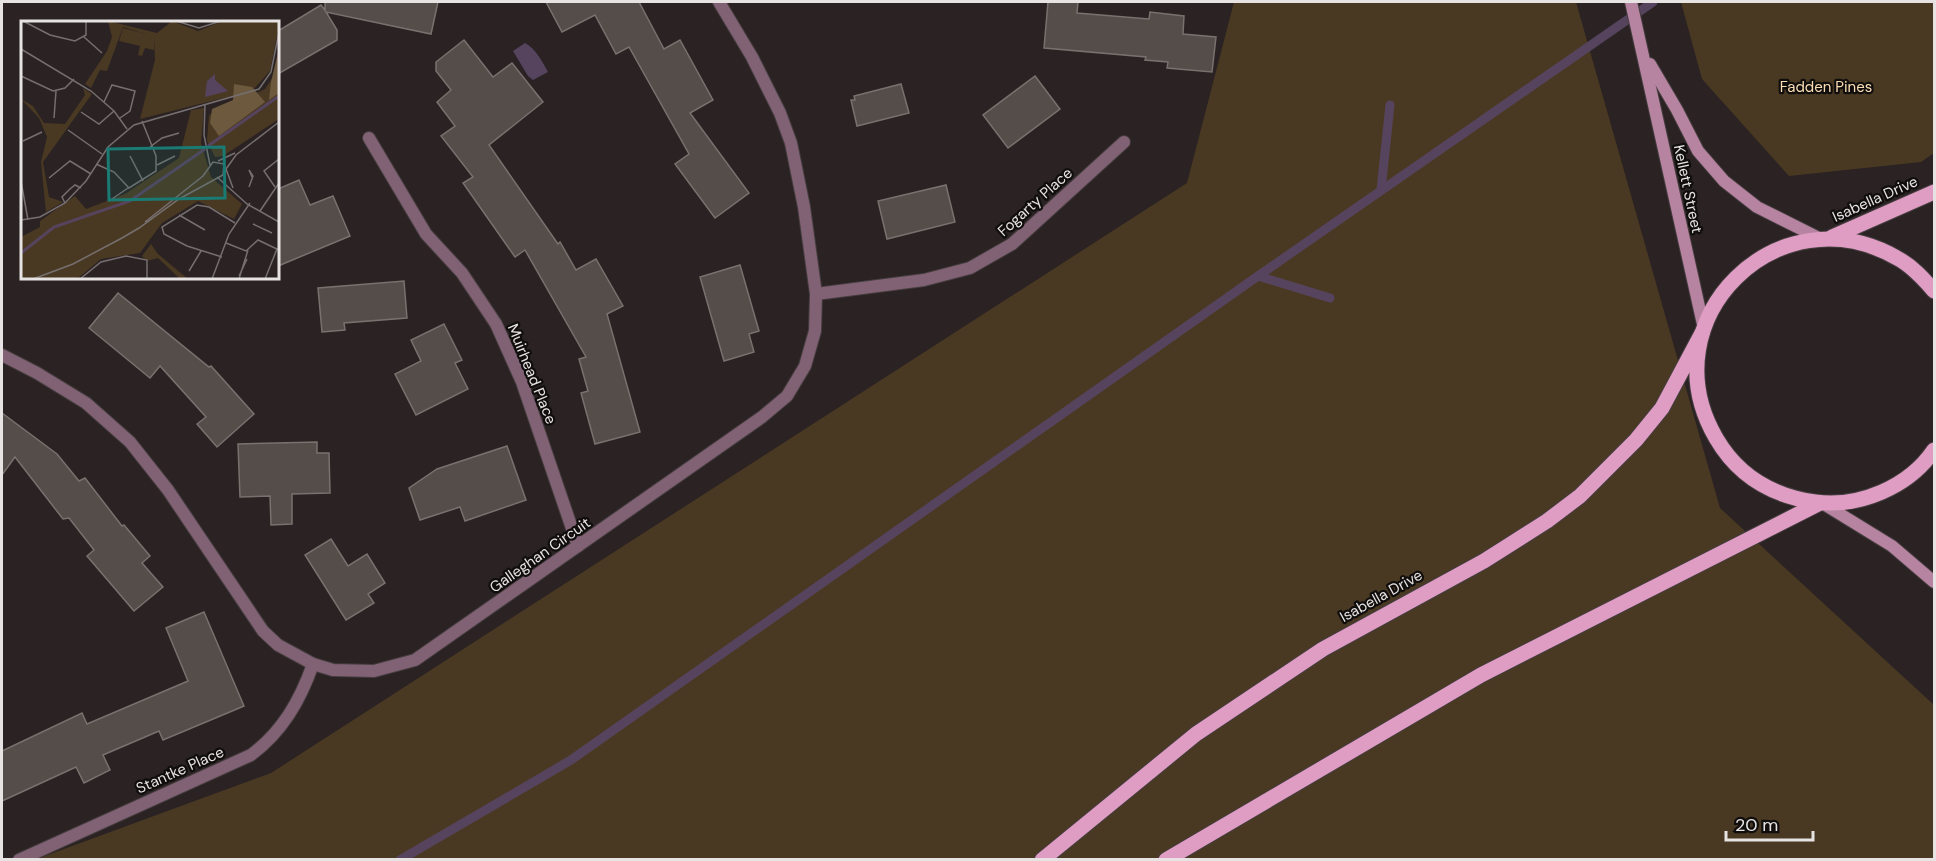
<svg xmlns="http://www.w3.org/2000/svg" width="1936" height="861" font-family="'DM Sans',sans-serif">
<style>
.green{fill:#4a3922}
.water{fill:#56445f}
.lines{fill:none;stroke-linecap:round;stroke-linejoin:round}
.stream{stroke:#56445f;stroke-width:9}
.building{fill:#554d4a;stroke:#79716e;stroke-width:1.5}
.street-casing{stroke:#453d3e;stroke-width:14}
.secondary-casing{stroke:#453d3e;stroke-width:14}
.primary-casing{stroke:#453d3e;stroke-width:17}
.street{stroke:#816174;stroke-width:12}
.secondary{stroke:#b683a1;stroke-width:12}
.primary{stroke:#df9dc4;stroke-width:15}
.labels{text-anchor:middle;stroke-width:4.5;stroke-linejoin:round;paint-order:stroke}
.park-label{font-size:15px;fill:#fcdeb5;stroke:#100d0d}
.street-label{font-size:15px;fill:#e8e3e3;stroke:#100d0d}
.inset-river{fill:none;stroke:#56445f;stroke-width:3}
.inset-road{fill:none;stroke:#766f70;stroke-width:1.5}
.view{fill:#1a7b74;fill-opacity:0.15;stroke:#1a7b74;stroke-width:3}
.inset-edge{fill:none;stroke:#e8e3e3;stroke-width:3}
</style>
<rect width="100%" height="100%" fill="#2a2223"/>
<!-- green -->
<g class="green">
<polygon points="1234,2 1576,2 1720,508 1934,705 1934,859 34,860 271,773 1187,183"/>
<polygon points="1681,2 1934,2 1934,153 1921,162 1789,176 1702,79"/>
</g>
<!-- water -->
<path class="water" d="M525,43C536,49 542,61 548,72L533,80L528,76L513,51Z"/>
<g class="lines">
<!-- stream -->
<g class="stream">
<polyline points="1381,190 1390,105"/>
<polyline points="1258,276 1330,298"/>
<polyline points="400,860 571,760 1258,276 1653,2"/>
</g>
</g>
<!-- building -->
<g class="building">
<polygon points="325,2 438,2 431,34 326,12 337,30 337,40 278,74 278,31 321,5 325,10"/>
<polygon points="546,2 639,2 664,49 680,40 713,100 690,113 749,193 715,218 675,164 689,154 629,47 616,54 595,15 562,32"/>
<polygon points="1048,2 1078,2 1077,13 1149,19 1150,12 1184,16 1183,34 1216,37 1212,72 1167,68 1168,62 1145,60 1146,57 1044,48"/>
<polygon points="464,40 493,77 512,63 543,102 489,145 558,244 560,242 576,270 596,259 623,306 607,314 640,432 595,444 581,393 588,391 579,359 586,357 525,250 515,257 463,183 473,177 441,136 455,126 437,102 451,90 436,71 436,62"/>
<polygon points="1035,76 1060,109 1008,148 983,115"/>
<polygon points="901,84 909,113 857,126 851,100 855,100 854,96"/>
<polygon points="299,180 310,205 333,196 350,236 278,266 278,189"/>
<polygon points="946,185 955,222 887,239 878,201"/>
<polygon points="740,265 759,331 749,334 754,352 724,361 700,277"/>
<polygon points="404,281 407,318 344,323 345,330 322,332 318,288"/>
<polygon points="118,293 209,367 211,366 254,414 217,447 197,424 206,417 160,366 150,378 89,328"/>
<polygon points="444,324 462,360 455,363 468,389 416,415 395,374 421,361 411,340"/>
<polygon points="2,413 57,454 79,481 85,478 122,526 124,525 150,556 142,563 163,587 134,611 87,556 94,550 69,518 63,519 15,457 2,475"/>
<polygon points="317,442 317,453 329,453 330,493 292,494 292,524 271,525 270,496 240,497 238,444"/>
<polygon points="507,446 526,500 465,521 460,507 420,520 409,488 437,469"/>
<polygon points="331,539 348,566 367,554 385,583 368,594 374,603 346,620 305,555"/>
<polygon points="204,612 244,706 163,740 159,731 103,755 110,770 84,783 76,767 2,801 2,751 82,713 87,724 188,681 166,628"/>
</g>
<g class="lines">
<!-- street casing -->
<g class="street-casing">
<g id="street">
<polyline points="369,138 426,234 462,273 496,324 522,382 578,546"/>
<polyline points="816,294 924,280 970,268 1012,244 1124,142"/>
<polyline points="2,355 37,373 86,403 130,442 168,490 263,631 278,645 313,664 333,670 374,671 415,660 762,417 787,396 805,366 815,331 816,294 804,207 791,143 780,113 752,57 719,2"/>
<path d="M19,860L251,755C282,732 300,701 313,664"/>
</g>
</g>
<!-- secondary casing -->
<g class="secondary-casing">
<g id="secondary">
<polyline points="1631,2 1704,329"/>
<polyline points="1650,64 1677,110 1698,151 1724,181 1757,207 1821,239"/>
<polyline points="1822,503 1892,546 1934,582"/>
</g>
</g>
<!-- primary casing -->
<g class="primary-casing">
<g id="primary">
<polyline points="1832,237 1934,192"/>
<path d="M1934,291C1923,278 1912,266 1897,258C1778,190 1647,319 1716,438C1738,476 1773,496 1815,502C1859,508 1909,487 1934,450"/>
<polyline points="1042,860 1196,734 1323,649 1484,561 1547,521 1580,496 1636,440 1662,408 1702,333"/>
<polyline points="1166,860 1481,675 1820,503"/>
</g>
</g>
<!-- street -->
<use href="#street" class="street"/>
<!-- secondary -->
<use href="#secondary" class="secondary"/>
<!-- primary -->
<use href="#primary" class="primary"/>
</g>
<g class="labels">
<!-- park labels -->
<g class="park-label">
<text x="1826" y="92">Fadden Pines</text>
</g>
<!-- street labels -->
<g class="street-label">
<text transform="translate(1688 189) rotate(78)" y="5">Kellett Street</text>
<text transform="translate(1875 199) rotate(-24)" y="5">Isabella Drive</text>
<text transform="translate(1035 202) rotate(-42)" y="5">Fogarty Place</text>
<text transform="translate(532 374) rotate(68)" y="5">Muirhead Place</text>
<text transform="translate(540 555) rotate(-35)" y="5">Galleghan Circuit</text>
<text transform="translate(1381 596) rotate(-29)" y="5">Isabella Drive</text>
<text transform="translate(180 770) rotate(-24)" y="5">Stantke Place</text>
</g>
</g>
<!-- overview -->
<g transform="translate(21 21)">
<rect width="258" height="258" fill="#2a2223"/>
<path d="M87,0L136,12L151,0L177,10L202,0H258V4L249,50L231,70L119,98L134,39L133,16V29L124,27L121,35L117,34L119,25L98,20L102,7L125,13L102,6L86,50L79,49L70,67L64,63L86,30L91,16ZM258,35V98L202,135L194,136L186,120L188,94L244,68L254,53ZM62,67L71,73L22,141L28,176L42,181L25,191L20,141L26,116L18,97L0,78L12,85L23,102L44,103L64,74ZM183,87L180,122L190,156L221,183L213,198L177,180L141,202L119,232L80,238L56,258H0V216L19,206V200L54,175L65,188L104,173L158,137L170,89ZM130,223L137,233L167,258H159L137,237L126,240L121,235Z" fill="#4a3922"/>
<path d="M258,27V72L248,79L250,61ZM213,63L231,66L244,81L198,115L189,102L191,88L212,79Z" fill="#6d593d"/>
<path d="M194,53V59L207,70L184,76L186,60Z" fill="#56445f"/>
<path class="inset-river" d="M187,125L258,75M0,232L33,206L109,180L184,128"/>
<path class="inset-road" d="M2,0L29,14L54,20L65,14V0M155,0L178,7L200,0M63,16L81,32M0,28L70,70L93,90L106,108M0,55L32,70L44,67L53,58M83,81L91,64L114,70L109,90L99,97M184,83L183,114L189,144M60,91L78,103L93,90M33,97L35,70M47,109L81,133M2,120L21,111M129,126L141,117L158,112M109,135L122,160M197,140L214,132M75,143L93,151L108,167L135,150V135L121,100M136,144L154,135M205,148L212,167M205,148L215,134L258,101M196,156L226,183L258,201M28,157L49,140L70,153M0,160L7,199M228,166L232,155L228,149L231,156M254,166L243,150L258,138M88,180L107,167M44,182L41,176L49,168L54,164L60,167M239,190L258,162M158,194L184,209M0,199L19,196L44,182L65,160L87,126L113,104L238,68L250,51L258,11M232,203L251,212M205,222L225,230L237,219L258,229M201,236L166,225L143,213L141,206L176,184L188,186L214,202M168,250L180,230M218,255L226,238M12,258L52,243L101,217L118,207L158,178L202,154L203,143L192,141L182,155L124,201M59,258L80,241L105,235L126,239V258M191,258L208,213L229,182M218,258L227,229M244,258L256,228"/>
<path class="view" d="M203,126L204,177L88,179L87,128Z"/>
<rect width="258" height="258" class="inset-edge"/>
</g>
<!-- border -->
<rect width="1936" height="861" fill="none" stroke="#e8e3e3" stroke-width="6"/>
<!-- scale -->
<path d="M1726 831v9h87v-9" fill="none" stroke="#e8e3e3" stroke-width="3"/>
<text x="1735" y="831" font-size="18" fill="#e8e3e3" stroke="#100d0d" stroke-width="4.5" paint-order="stroke">20 m</text>
</svg>
